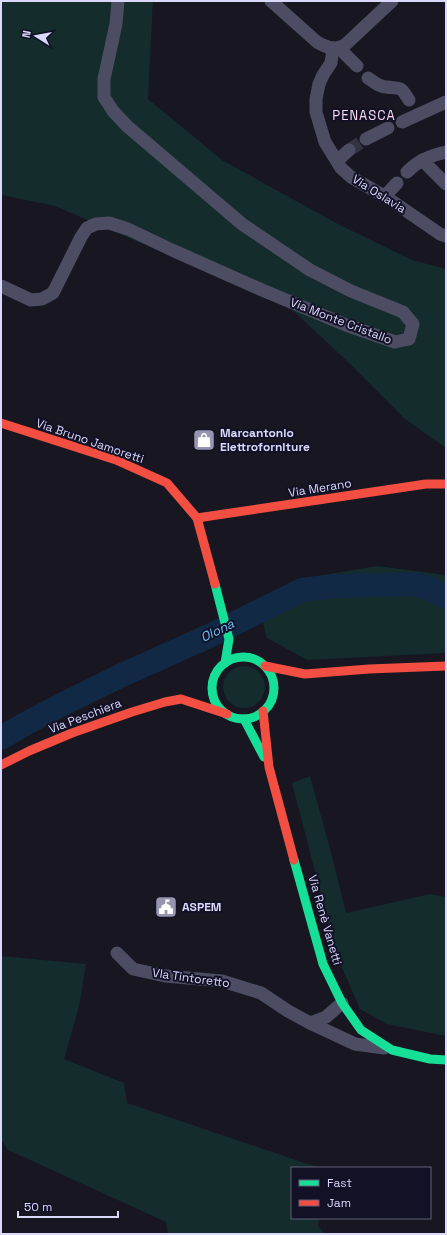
<svg xmlns="http://www.w3.org/2000/svg" width="447" height="1235" font-family="'Space Grotesk',sans-serif">
<style>
.green{fill:#142c2b}
.lines{fill:none;stroke-linecap:round;stroke-linejoin:round}
.river{stroke:#122946;stroke-width:24}
.street-tunnel{stroke:#343342;stroke-width:13;stroke-dasharray:13 6;stroke-linecap:butt}
.street{stroke:#4c4c62;stroke-width:13}
.fast{stroke:#16e098;stroke-width:9}
.jam{stroke:#f24e42;stroke-width:9}
.labels{text-anchor:middle;stroke-width:4;stroke-linejoin:round;paint-order:stroke}
.street-label{font-size:12px;fill:#dad9fd;stroke:#131126}
.poi-label{font-size:12px;font-weight:bold;fill:#dad9fd;stroke:#131126;text-anchor:start}
.neighbourhood-label{font-size:13px;letter-spacing:1px;fill:#fddbf3;stroke:#131126}
.water-label{font-size:13px;font-style:italic;fill:#6dc1f7;stroke:#131126}
</style>
<rect width="100%" height="100%" fill="#171621"/>
<!-- green -->
<g class="green">
<polygon points="1,1 153,1 148,99 222,160 336,223 412,260 446,269 446,448 405,419 349,363 287,305 175,258 55,206 1,195"/>
<polygon points="377,566 446,575 446,653 307,660 267,638 256,599 305,578"/>
<circle cx="244" cy="687" r="21"/>
<polygon points="310,776 332,856 346,913 430,894 446,897 446,1036 387,1024 360,1009 337,956 292,783"/>
<polygon points="1,956 86,964 79,1007 64,1059 124,1083 127,1103 320,1168 292,1168 292,1218 319,1218 318,1226 325,1234 168,1234 166,1222 8,1150 1,1140"/>
</g>
<g class="lines">
<!-- river -->
<polyline class="river" points="1,738 25,724 61,705 120,676 209,636 302,590 335,586 416,584 430,589 446,597"/>
<!-- street-tunnel -->
<polyline class="street-tunnel" points="349,150 366,139"/>
<!-- street -->
<g class="street">
<path d="M271,1L317,42C326,47 334,51 345,45L392,1"/>
<polyline points="333,48 331,63 323,75 319,84 316,99 316,112 325,142 341,168 351,177 389,199 440,234 446,236"/>
<polyline points="339,48 357,66"/>
<path d="M368,78C374,82 379,87 386,87C401,89 400,85 409,100"/>
<polyline points="402,122 446,102"/>
<polyline points="366,139 388,128"/>
<polyline points="422,160 446,184"/>
<polyline points="337,161 349,150"/>
<path d="M407,172C418,160 431,155 446,152"/>
<polyline points="385,196 397,183"/>
<polyline points="1,286 31,300 42,299 53,293 81,237 87,228 96,224 109,223 128,229 172,250 262,290 346,325 395,342 409,339 413,324 403,312 351,291 310,270 242,224 127,126 113,111 104,97 104,79 116,24 118,1"/>
<polyline points="117,953 133,969 165,976 222,981 261,993 288,1011 310,1023"/>
<polyline points="342,1003 326,1017 310,1023 355,1044 384,1048"/>
</g>
<!-- fast -->
<g class="fast">
<polyline points="215,584 229,639 225,663"/>
<circle cx="243" cy="688" r="31"/>
<polyline points="244,719 264,757"/>
<polyline points="294,860 323,964 342,1003 361,1030 392,1050 430,1059 446,1060"/>
</g>
<!-- jam -->
<g class="jam">
<polyline points="1,423 116,460 167,483 197,518 215,584"/>
<polyline points="197,518 426,484 446,484"/>
<polyline points="265,666 305,674 369,669 446,666"/>
<polyline points="263,711 269,767 294,860"/>
<polyline points="1,765 29,751 72,733 132,712 165,702 181,699 227,714"/>
</g>
</g>
<!-- icons -->
<defs>
<g id="shop-square" transform="scale(1.15)"><rect x="-9" y="-9" width="18" height="18" rx="4" fill="#9695b0" stroke="#131126"/><path d="M-5-2.5h2.3a2.7 3.5 0 0 1 5.4 0H5L5.5 6h-11ZM-1.5-2.5h3a1.5 2.3 0 0 0-3 0Z" fill="#fff"/></g>
<g id="civic-square" transform="scale(1.15)"><rect x="-9" y="-9" width="18" height="18" rx="4" fill="#9695b0" stroke="#131126"/><path d="M-.6-6.5H3V-4.5H.6V-3L4-1V1h2V6H-6V1h2V-1L-.6-3ZM-1.2 2.5V6h2.4V2.5Z" fill="#fff"/></g>
</defs>
<g fill-rule="evenodd">
<use href="#shop-square" x="204" y="440"/>
<use href="#civic-square" x="166" y="907"/>
</g>
<g class="labels">
<!-- street labels -->
<g class="street-label">
<text transform="translate(379 194) rotate(32)" y="4">Via Oslavia</text>
<text transform="translate(341 321) rotate(21)" y="4">Via Monte Cristallo</text>
<text transform="translate(90 441) rotate(19)" y="4">Via Bruno Jamoretti</text>
<text transform="translate(320 488) rotate(-9)" y="4">Via Merano</text>
<text transform="translate(85 716) rotate(-21)" y="4">Via Peschiera</text>
<text transform="translate(325 920) rotate(74)" y="4">Via Renè Vanetti</text>
<text transform="translate(191 978) rotate(8)" y="4">VIa Tintoretto</text>
</g>
<!-- poi labels -->
<g class="poi-label">
<text x="220" y="437">Marcantonio<tspan x="220" dy="14">Elettroforniture</tspan></text>
<text x="182" y="911">ASPEM</text>
</g>
<!-- neighbourhood labels -->
<g class="neighbourhood-label">
<text x="364" y="120">PENASCA</text>
</g>
<!-- water labels -->
<g class="water-label">
<text transform="translate(217 630) rotate(-26)" y="5">Olona</text>
</g>
</g>
<!-- border -->
<rect width="447" height="1235" fill="none" stroke="#dad9fd" stroke-width="4"/>
<!-- legend -->
<rect x="291" y="1167" width="140" height="52" fill="#131126" stroke="#63617c"/>
<rect x="299" y="1180" width="20" height="6" fill="#16e098" stroke="#63617c"/>
<text x="327" y="1187" font-size="12" fill="#dad9fd">Fast</text>
<rect x="299" y="1200" width="20" height="6" fill="#f24e42" stroke="#63617c"/>
<text x="327" y="1207" font-size="12" fill="#dad9fd">Jam</text>
<!-- north arrow -->
<g transform="translate(36 36) rotate(281)" stroke="#131126" stroke-width="3" paint-order="stroke">
<path d="M0-3L7 15L0 10L-7 15Z" fill="#dad9fd"/>
<text y="-6" font-size="11" font-weight="bold" text-anchor="middle" fill="#dad9fd">N</text>
</g>
<!-- scale -->
<path d="M18 1211v6h100v-6" fill="none" stroke="#dad9fd" stroke-width="2"/>
<text x="24" y="1211" font-size="12" fill="#dad9fd" stroke="#131126" stroke-width="3" paint-order="stroke">50 m</text>
</svg>
